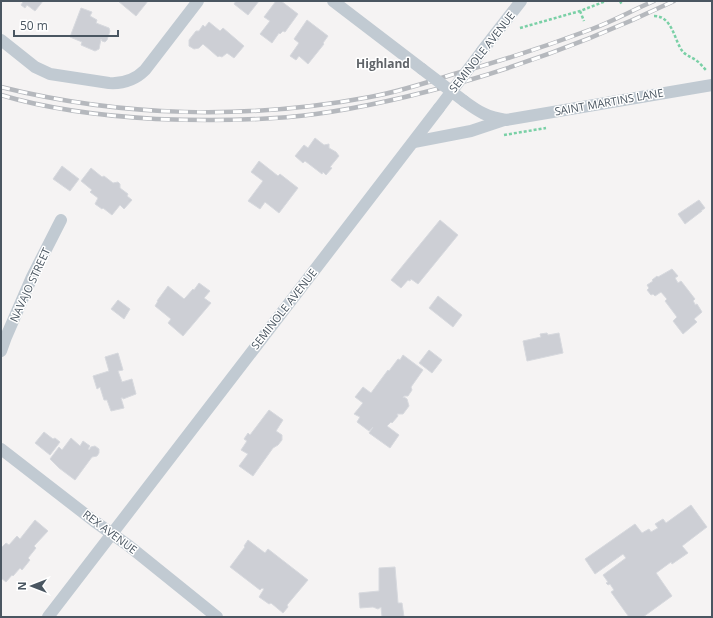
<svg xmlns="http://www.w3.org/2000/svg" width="713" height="618" font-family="'Open Sans',sans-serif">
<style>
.building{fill:#cdcfd5;stroke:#d7d9de}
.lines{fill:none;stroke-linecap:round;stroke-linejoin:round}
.path{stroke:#7ad0a6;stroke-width:2.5;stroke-dasharray:3 2;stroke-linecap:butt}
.street{stroke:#c1cad2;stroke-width:12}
.rail-casing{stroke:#b5b8bd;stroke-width:4.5}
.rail{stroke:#fff;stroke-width:3;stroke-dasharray:9;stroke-linecap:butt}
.street-bridge{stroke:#c1cad2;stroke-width:12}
.labels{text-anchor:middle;stroke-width:3;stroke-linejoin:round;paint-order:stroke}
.street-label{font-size:11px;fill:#4a5661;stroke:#fff}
.neighbourhood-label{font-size:12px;font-weight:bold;fill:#5f6368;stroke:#fff}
</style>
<rect width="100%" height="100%" fill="#f5f3f3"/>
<!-- building -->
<g class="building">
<polygon points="22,1 43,1 35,11 27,5 25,8 21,5 23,2"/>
<polygon points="118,1 148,1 136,16"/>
<polygon points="236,1 259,1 248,15 234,4"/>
<polygon points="276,1 281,1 298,14 285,32 283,31 280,34 279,33 272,43 260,34 270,21 264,17"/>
<polygon points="81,8 92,12 90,16 97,20 96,23 109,28 110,31 107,40 105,42 102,41 101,39 99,49 95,51 81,45 82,42 70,37"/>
<polygon points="307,20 328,36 323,43 324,44 308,64 299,56 296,60 290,56 299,43 294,39"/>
<polygon points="209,22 220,31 223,28 244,46 234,58 227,53 222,57 219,56 218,57 203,44 199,48 194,49 189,46 189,40 196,31 199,31 203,25 205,27"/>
<polygon points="315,138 324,145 329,144 329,148 336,152 339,156 330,167 332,168 326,175 323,172 322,174 305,161 303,163 295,156 304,145 308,148"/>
<polygon points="259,161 278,176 280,174 298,188 279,213 265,202 260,209 248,201 263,181 251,172"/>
<polygon points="62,166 79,179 70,191 53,179"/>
<polygon points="91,168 102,177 104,176 113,183 118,182 120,184 120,188 128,194 127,196 132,200 124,209 120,205 112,215 103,208 102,209 95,204 98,198 90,192 92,190 81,181"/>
<polygon points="699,200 705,208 701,211 702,211 685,224 678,214"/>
<polygon points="440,220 458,235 418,284 411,279 410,281 408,280 401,288 391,280"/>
<polygon points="672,269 678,276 675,278 678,283 681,281 695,299 693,301 695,304 695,305 697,304 702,312 694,319 697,322 683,334 673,321 677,317 665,301 667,299 661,292 655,296 653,294 651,295 647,290 649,288 647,285 653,281 652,280 657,276 658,277"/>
<polygon points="199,283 210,291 204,298 211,303 183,336 168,323 171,319 155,306 158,301 157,301 168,286 184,299 186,297 193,289 194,290"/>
<polygon points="438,296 462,315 453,327 429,308"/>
<polygon points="118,300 130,309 124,319 111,309"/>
<polygon points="547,333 548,335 559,333 563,353 527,361 523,341 541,337 540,334"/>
<polygon points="429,350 442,360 432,373 419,363"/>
<polygon points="118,353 123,370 118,371 122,382 132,379 136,394 123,399 123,398 121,398 124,408 111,411 107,400 104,400 100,387 97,389 93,376 109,371 105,357"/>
<polygon points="403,355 423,370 411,387 412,390 408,396 404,396 403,398 404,397 407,399 409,406 403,414 397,414 398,416 392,423 391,422 387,426 399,435 390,448 369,433 373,427 369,431 357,422 360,417 354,414 363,403 355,397 363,387 371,393 388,370 389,371 398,359 400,360"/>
<polygon points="269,410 283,420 276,431 282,435 282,440 278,445 273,448 253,476 239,466 248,454 241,450 247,441 244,439 248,433 250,435"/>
<polygon points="44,432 53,439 55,438 60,442 50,455 35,443"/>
<polygon points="71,438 80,446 83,441 90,446 88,449 89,450 91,447 95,446 99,449 99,453 97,456 92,457 75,480 59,468 50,459 59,447 62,450"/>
<polygon points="691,505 707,527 682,546 688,553 672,564 671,562 656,573 672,596 643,617 629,617 611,592 614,590 610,584 608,585 606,583 608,582 603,575 626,558 623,554 595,574 585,559 635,524 642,533 649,529 651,532 658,528 655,524 663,519 666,523"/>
<polygon points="35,520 48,531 34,546 36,548 28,558 30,560 22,570 20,568 13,576 12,575 6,582 1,578 1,547 2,547 6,543 9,545 17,536 20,539"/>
<polygon points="248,540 265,553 268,549 308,580 287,605 288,607 283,613 271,603 269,604 259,597 264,589 262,588 260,590 230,567 245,547 244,546"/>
<polygon points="395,567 398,603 402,603 404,617 382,617 381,607 378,609 373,607 360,608 359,593 379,591 379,568"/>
</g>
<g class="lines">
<!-- path -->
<g class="path">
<polyline points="620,1 622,5"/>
<polyline points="580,11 584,21"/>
<path d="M654,16C673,16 674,41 683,52C687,56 692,57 697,61C700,63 703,67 706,70"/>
<polyline points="520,28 580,11 606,1"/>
<polyline points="504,135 546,128"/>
</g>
<!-- street -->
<g class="street">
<polyline points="333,1 422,69"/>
<path d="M1,40L35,67L50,74L109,83C124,84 135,80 145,70L198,1"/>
<polyline points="482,51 521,1"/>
<path d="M464,101C479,112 487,117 506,120L712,85"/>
<polyline points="414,142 471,131 504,120"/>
<polyline points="1,351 6,337 32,277 61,220"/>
<polyline points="1,449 94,521 129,546 217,617"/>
<polyline points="48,617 439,108"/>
</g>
<!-- rail casing -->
<g class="rail-casing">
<g id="rail">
<path d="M1,87C121,117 248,120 370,97C398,92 426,83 454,74C501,61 547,46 592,29C613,21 633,10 654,1"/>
<path d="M1,95C51,110 104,116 156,119C209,121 263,121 316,114C367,107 417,95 466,81C538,60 607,33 674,1"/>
</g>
</g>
<!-- rail -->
<use href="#rail" class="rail"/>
<!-- street-bridge -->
<g class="street-bridge">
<polyline points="422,69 464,101"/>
<polyline points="439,108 482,51"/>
</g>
</g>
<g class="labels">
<!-- street labels -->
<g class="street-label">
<text transform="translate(482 52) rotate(-52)" y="4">SEMINOLE AVENUE</text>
<text transform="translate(609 102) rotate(-10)" y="4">SAINT MARTINS LANE</text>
<text transform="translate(30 285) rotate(-65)" y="4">NAVAJO STREET</text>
<text transform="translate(284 309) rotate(-52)" y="4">SEMINOLE AVENUE</text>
<text transform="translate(110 532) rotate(37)" y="4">REX AVENUE</text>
</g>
<!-- neighbourhood labels -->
<g class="neighbourhood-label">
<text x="383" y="68">Highland</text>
</g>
</g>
<!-- border -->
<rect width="713" height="618" fill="none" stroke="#4a5661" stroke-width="4"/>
<!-- north arrow -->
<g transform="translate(32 586) rotate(270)" stroke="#ffffff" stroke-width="3" paint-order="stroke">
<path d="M0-3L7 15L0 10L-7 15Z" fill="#4a5661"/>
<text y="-6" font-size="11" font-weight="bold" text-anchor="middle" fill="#4a5661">N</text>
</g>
<!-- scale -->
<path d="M14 30v6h104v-6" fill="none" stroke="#4a5661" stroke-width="2"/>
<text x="20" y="30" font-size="12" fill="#4a5661" stroke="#ffffff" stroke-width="3" paint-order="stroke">50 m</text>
</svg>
